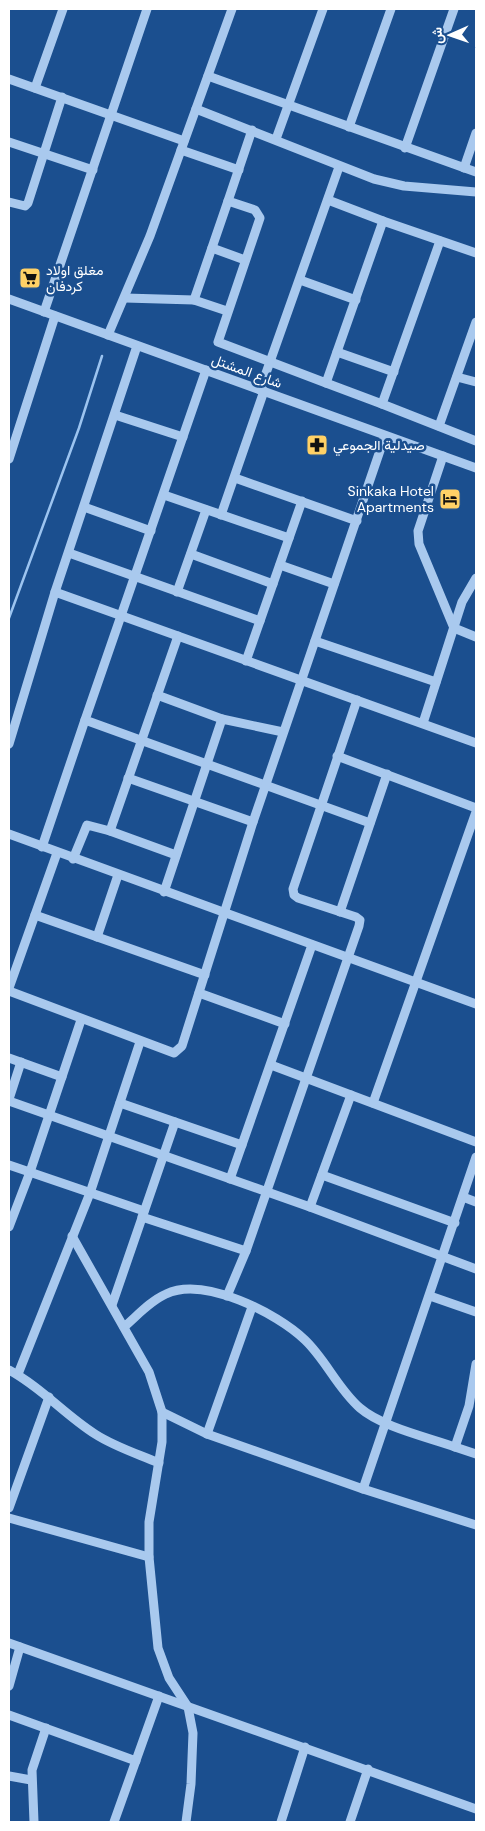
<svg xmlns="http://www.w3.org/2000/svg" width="485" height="1831" font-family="'DM Sans',Vazirmatn,sans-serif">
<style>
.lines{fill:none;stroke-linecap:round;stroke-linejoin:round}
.stream{stroke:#9cc4f0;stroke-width:2.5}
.minor{stroke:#a9c9ee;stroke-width:9}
.labels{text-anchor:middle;stroke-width:5;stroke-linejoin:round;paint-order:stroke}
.poi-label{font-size:14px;fill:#fff;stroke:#1b4f8f;text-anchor:start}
.street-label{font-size:14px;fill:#fff;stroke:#1b4f8f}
</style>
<rect width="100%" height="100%" fill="#1b4f8f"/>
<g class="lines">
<!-- stream -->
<polyline class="stream" points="9,618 79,428 102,356"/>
<!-- minor -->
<g class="minor">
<polyline points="208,76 476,172"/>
<polyline points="9,79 184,141"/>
<polyline points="35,88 63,9"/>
<polyline points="196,109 374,179 404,186 476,192"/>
<polyline points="349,127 391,9"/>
<polyline points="252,130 228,201 255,210 260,218 218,342 326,383 383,221 476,253"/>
<polyline points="276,139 323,9"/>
<polyline points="9,142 93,170"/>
<polyline points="405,148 454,9"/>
<polyline points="181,150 239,170"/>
<polyline points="464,168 476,133"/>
<polyline points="328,200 383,221"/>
<polyline points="9,202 25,206 28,203 62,97"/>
<polyline points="440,241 382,404 476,441"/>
<polyline points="212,248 245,260"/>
<polyline points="300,280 356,300"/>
<polyline points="125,298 194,300"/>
<polyline points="9,299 476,468"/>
<polyline points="227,311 194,300 228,201"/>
<polyline points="44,312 147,9"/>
<polyline points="108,335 150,236 232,9"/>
<polyline points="337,352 394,372"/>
<polyline points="206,370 85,720 370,823"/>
<polyline points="457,377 476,382"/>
<polyline points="326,383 382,404"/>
<polyline points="260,390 339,167"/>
<polyline points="115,415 183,437"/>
<polyline points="439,426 476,322"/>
<polyline points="443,456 418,531 419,544 454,628 476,637"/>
<polyline points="9,459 55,316"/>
<polyline points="235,478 357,521"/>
<polyline points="164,495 289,538"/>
<polyline points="84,507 151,531"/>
<polyline points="221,515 264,391"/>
<polyline points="69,553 260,621"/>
<polyline points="191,554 273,584"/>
<polyline points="280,565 334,584"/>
<polyline points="55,592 476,743"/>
<polyline points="177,592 206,510"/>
<polyline points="315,641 436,682"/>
<polyline points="246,661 302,501"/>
<polyline points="157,695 222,719"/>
<polyline points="423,723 462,602 476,578"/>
<polyline points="9,744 55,592 137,346"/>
<polyline points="337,756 476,808"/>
<polyline points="128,778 253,822"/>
<polyline points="110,831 176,855"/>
<polyline points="9,834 476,1004"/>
<polyline points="42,847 85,720"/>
<polyline points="73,859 87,825 110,831 178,636"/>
<polyline points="164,892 222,719 283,732"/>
<polyline points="340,912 387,774"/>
<polyline points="35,915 205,975"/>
<polyline points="97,937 118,875"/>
<polyline points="9,988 57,853"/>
<polyline points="9,991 174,1053 182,1046 253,822 385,436"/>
<polyline points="199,993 285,1024"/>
<polyline points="9,1058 62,1077"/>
<polyline points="271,1065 476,1142"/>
<polyline points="9,1099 21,1062"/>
<polyline points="9,1101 310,1207 476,1269"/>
<polyline points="120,1103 242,1145"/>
<polyline points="373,1103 476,812"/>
<polyline points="9,1165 144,1211"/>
<polyline points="322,1175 455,1223"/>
<polyline points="230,1179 312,945"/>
<polyline points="463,1197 476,1202"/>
<polyline points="310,1207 351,1095"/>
<polyline points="142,1217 246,1251"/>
<polyline points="9,1227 30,1172 81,1020"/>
<polyline points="72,1236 149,1372 162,1412 162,1442 149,1522 149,1557 158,1648 169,1678 188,1707 193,1733 191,1784 186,1822"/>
<polyline points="227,1296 246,1251 359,926 360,920 356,917 298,898 294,895 293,889 357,700"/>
<polyline points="430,1296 476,1312"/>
<polyline points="112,1305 175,1122"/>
<path d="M124,1327C137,1316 150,1301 166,1294C204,1276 277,1313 305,1340C326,1360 338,1389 360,1408C382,1427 427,1437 455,1447L469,1406L476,1364"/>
<path d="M9,1370C41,1387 65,1415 95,1434C115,1447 138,1454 159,1463"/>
<polyline points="18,1374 90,1193 140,1042"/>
<polyline points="162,1412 207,1434 363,1489 476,1525"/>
<polyline points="207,1434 252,1307"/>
<polyline points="455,1447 476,1454"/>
<polyline points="363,1489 476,1157"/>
<polyline points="9,1508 49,1397"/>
<polyline points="9,1518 149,1557"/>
<polyline points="9,1643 476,1809"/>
<polyline points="9,1686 20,1647"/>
<polyline points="9,1715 136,1761"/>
<polyline points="9,1776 31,1780"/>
<polyline points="34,1822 32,1770 46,1728"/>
<polyline points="114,1822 159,1696"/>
<polyline points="281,1822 305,1747"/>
<polyline points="350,1822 368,1769"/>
</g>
</g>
<!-- icons -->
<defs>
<g id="supermarket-square" transform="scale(1.125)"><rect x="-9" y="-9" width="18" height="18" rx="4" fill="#ffd166" stroke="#1b4f8f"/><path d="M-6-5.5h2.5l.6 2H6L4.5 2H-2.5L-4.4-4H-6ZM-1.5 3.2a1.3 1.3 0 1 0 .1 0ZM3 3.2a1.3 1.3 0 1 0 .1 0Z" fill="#111"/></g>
<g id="pharmacy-square" transform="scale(1.125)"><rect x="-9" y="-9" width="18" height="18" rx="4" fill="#ffd166" stroke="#1b4f8f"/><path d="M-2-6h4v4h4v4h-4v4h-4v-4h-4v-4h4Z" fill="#111"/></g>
<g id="hotel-square" transform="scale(1.125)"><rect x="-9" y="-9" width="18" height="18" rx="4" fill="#ffd166" stroke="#1b4f8f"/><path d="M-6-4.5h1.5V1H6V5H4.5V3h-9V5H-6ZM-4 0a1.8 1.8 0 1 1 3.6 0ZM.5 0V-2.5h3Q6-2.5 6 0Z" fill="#111"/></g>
</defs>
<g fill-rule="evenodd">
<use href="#supermarket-square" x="30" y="278"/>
<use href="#pharmacy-square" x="317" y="445"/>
<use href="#hotel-square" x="450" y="499"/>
</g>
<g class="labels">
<!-- poi labels -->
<g class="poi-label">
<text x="46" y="275">مغلق اولاد<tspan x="46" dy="16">كردفان</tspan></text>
<text x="333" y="450">صيدلية الجموعي</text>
<text x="434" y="496" text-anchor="end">Sinkaka Hotel<tspan x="434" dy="16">Apartments</tspan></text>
</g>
<!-- street labels -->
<g class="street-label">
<text transform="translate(247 371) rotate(20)" y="5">شارع المشتل</text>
</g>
</g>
<!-- border -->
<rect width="485" height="1831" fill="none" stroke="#ffffff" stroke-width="20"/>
<!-- north arrow -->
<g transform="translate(450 35) rotate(268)" stroke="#1b4f8f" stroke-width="4" paint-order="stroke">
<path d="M0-4L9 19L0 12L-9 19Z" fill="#ffffff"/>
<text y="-8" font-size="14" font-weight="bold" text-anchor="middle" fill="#ffffff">ش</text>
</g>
</svg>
